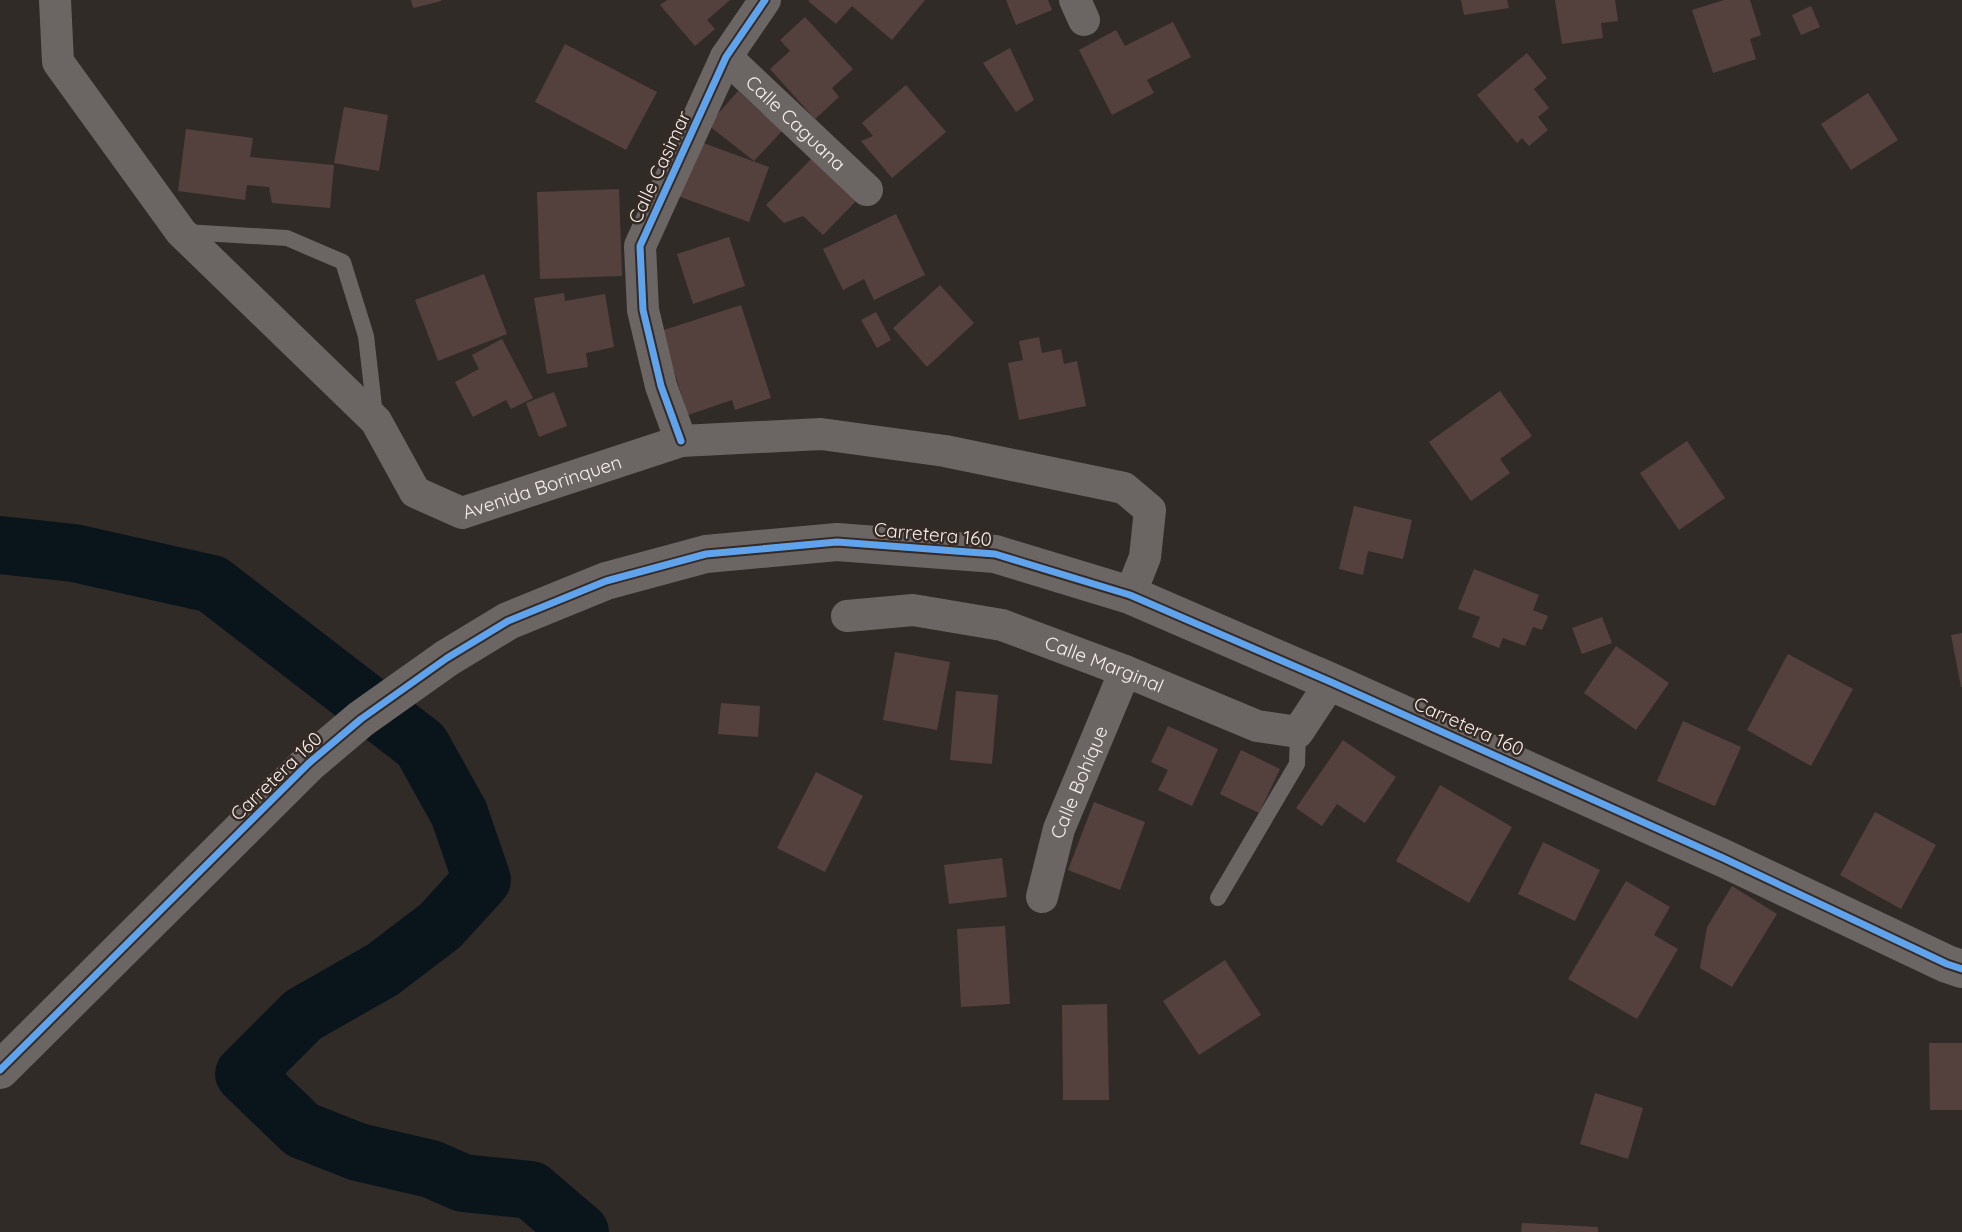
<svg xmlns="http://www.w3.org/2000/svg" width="1962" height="1232" font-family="Quicksand,sans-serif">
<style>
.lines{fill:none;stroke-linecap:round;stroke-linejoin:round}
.river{stroke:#0a151b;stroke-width:58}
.building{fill:#54413d}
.service{stroke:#6b6664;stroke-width:16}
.minor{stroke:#6b6664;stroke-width:32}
.tertiary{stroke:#6b6664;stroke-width:38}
.cycleway-casing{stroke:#352a24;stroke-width:11}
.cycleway{stroke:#60a3ed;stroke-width:7}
.labels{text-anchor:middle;stroke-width:5;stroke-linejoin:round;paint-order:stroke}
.street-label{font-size:19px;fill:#f8f0ec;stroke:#352a24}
</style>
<rect width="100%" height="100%" fill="#312b28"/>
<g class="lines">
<!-- river -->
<polyline class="river" points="0,545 74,553 212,584 421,745 459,813 482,880 440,926 382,970 303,1015 244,1074 302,1130 358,1152 431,1169 463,1183 531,1190 580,1232"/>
</g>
<!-- building -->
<g class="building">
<polygon points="411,0 441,0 441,1 413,8"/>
<polygon points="667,0 730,0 707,20 715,29 695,46 660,5"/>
<polygon points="810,0 925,0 892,40 852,6 836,24 808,1"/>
<polygon points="1006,0 1048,0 1052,10 1016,25"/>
<polygon points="1461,0 1507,0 1509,8 1464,15"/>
<polygon points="1555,0 1615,0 1618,21 1601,23 1603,38 1562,44"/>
<polygon points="1724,0 1750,0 1761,35 1750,39 1756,59 1713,73 1692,10"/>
<polygon points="1811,6 1820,27 1801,35 1792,15"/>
<polygon points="805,17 853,69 832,88 839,97 815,119 770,69 790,51 780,40"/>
<polygon points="1173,22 1191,57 1147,80 1154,93 1112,115 1079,50 1116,30 1125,46"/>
<polygon points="565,44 657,92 626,150 535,102"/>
<polygon points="1010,48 1034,100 1016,112 983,63"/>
<polygon points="1527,53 1547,78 1534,89 1549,108 1538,117 1548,130 1529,146 1522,138 1517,143 1477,95"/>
<polygon points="906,85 946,132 892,178 861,141 873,136 862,123"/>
<polygon points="738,91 782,131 754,161 708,125"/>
<polygon points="1868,93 1898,140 1851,170 1821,124"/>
<polygon points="344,107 388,115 379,171 334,163"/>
<polygon points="186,129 253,138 250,157 334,165 330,208 272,203 269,187 247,185 245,200 178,191"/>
<polygon points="698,141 769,167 749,222 678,196"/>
<polygon points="813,157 857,200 823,235 803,216 784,223 766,205"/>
<polygon points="619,189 622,276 540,279 537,192"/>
<polygon points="896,214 925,275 874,300 864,279 843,290 823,249"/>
<polygon points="729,237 745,286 693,304 677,254"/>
<polygon points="484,274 507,334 438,361 415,300"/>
<polygon points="940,285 974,323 927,367 893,328"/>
<polygon points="564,293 565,301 605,294 614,347 586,353 588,367 547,374 534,298"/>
<polygon points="741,305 771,398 735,410 732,400 688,415 661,331"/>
<polygon points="876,312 891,340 877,348 861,320"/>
<polygon points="1039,337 1042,353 1061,349 1064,364 1077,361 1086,406 1019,420 1008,363 1023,360 1019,341"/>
<polygon points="502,339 533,398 511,409 506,400 473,417 455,382 479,369 472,355"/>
<polygon points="1500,391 1532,436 1500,459 1510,473 1471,501 1429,442"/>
<polygon points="554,392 567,426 539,437 526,403"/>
<polygon points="1687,441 1725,498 1679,530 1640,473"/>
<polygon points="1354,506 1412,520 1403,559 1368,551 1363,575 1339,569"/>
<polygon points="1474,569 1539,595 1533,610 1548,616 1542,630 1533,627 1525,646 1503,638 1499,648 1472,637 1480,617 1458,609"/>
<polygon points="1602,617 1612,643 1582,654 1572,628"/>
<polygon points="1962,633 1962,687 1961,687 1951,635"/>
<polygon points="1616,646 1669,683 1636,730 1584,693"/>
<polygon points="895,652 950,662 937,730 883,720"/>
<polygon points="1788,654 1853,689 1811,766 1747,730"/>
<polygon points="956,691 998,695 992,764 950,760"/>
<polygon points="721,703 760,706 758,737 718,734"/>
<polygon points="1683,721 1741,747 1715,806 1657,781"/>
<polygon points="1168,726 1218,749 1192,806 1158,790 1168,770 1151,762"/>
<polygon points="1343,740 1396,777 1365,823 1337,804 1322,826 1296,808"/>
<polygon points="1241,750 1280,769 1259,813 1220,794"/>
<polygon points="816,772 863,796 825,872 777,848"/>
<polygon points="1440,785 1512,827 1469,903 1396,861"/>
<polygon points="1094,802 1145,822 1120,890 1068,870"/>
<polygon points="1875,812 1936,845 1901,909 1840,875"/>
<polygon points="1543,842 1600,870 1575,921 1518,894"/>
<polygon points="1002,858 1007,897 949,904 944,865"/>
<polygon points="1626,881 1670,907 1654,935 1678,949 1637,1019 1568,979"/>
<polygon points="1732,886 1777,914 1732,987 1700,968 1707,927"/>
<polygon points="1005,926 1010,1004 961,1007 957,929"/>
<polygon points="1225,960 1261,1015 1199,1055 1163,1001"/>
<polygon points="1107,1004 1109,1100 1063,1100 1062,1005"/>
<polygon points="1929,1043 1962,1043 1962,1110 1930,1110"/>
<polygon points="1595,1093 1643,1108 1628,1159 1580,1144"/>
<polygon points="1522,1223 1598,1227 1598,1232 1521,1232"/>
</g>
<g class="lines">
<!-- service -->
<g class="service">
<polyline points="185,232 287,238 343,262 366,336 375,415"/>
<polyline points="1218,898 1297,764 1298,732"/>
</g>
<!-- minor -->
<g class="minor">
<path id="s1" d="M55,0L58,62L181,232L376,421L415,492L462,513L681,441L821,434L945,451L1124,488L1150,510L1145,557L1130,595"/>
<polyline points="1075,0 1084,20"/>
<path id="s2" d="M726,57L867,190"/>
<polyline points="681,441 661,386 643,310 640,246 726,57 765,0"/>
<path id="s3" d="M847,616L913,610L1002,625L1125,671L1257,726L1298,732L1331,682"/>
<path id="s4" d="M1042,897L1059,829L1125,671"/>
</g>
<!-- tertiary -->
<polyline class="tertiary" points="0,1070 309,763 361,719 447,658 508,621 606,581 706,554 837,542 995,554 1130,595 1331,682 1723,858 1947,964 1962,969"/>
<!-- cycleway casing -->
<g class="cycleway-casing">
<g id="cycleway">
<polyline points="681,441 661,386 643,310 640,246 726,57 765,0"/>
<polyline points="0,1070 309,763 361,719 447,658 508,621 606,581 706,554 837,542 995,554 1130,595 1331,682 1723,858 1947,964 1962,969"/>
</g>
</g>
<!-- cycleway -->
<use href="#cycleway" class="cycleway"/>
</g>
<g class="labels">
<!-- street labels -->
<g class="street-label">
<text dy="7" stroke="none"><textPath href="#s2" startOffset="96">Calle Caguana</textPath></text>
<text transform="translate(659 167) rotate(-65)" y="7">Calle Casimar</text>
<text dy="7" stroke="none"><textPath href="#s1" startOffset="760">Avenida Borinquen</textPath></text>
<text transform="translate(933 534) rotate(5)" y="7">Carretera 160</text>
<text dy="7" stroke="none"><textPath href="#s3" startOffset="266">Calle Marginal</textPath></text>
<text transform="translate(1469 726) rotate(24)" y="7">Carretera 160</text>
<text transform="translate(276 776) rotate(-44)" y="7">Carretera 160</text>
<text dy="7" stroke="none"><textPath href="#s4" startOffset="121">Calle Bohíque</textPath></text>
</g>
</g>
</svg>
